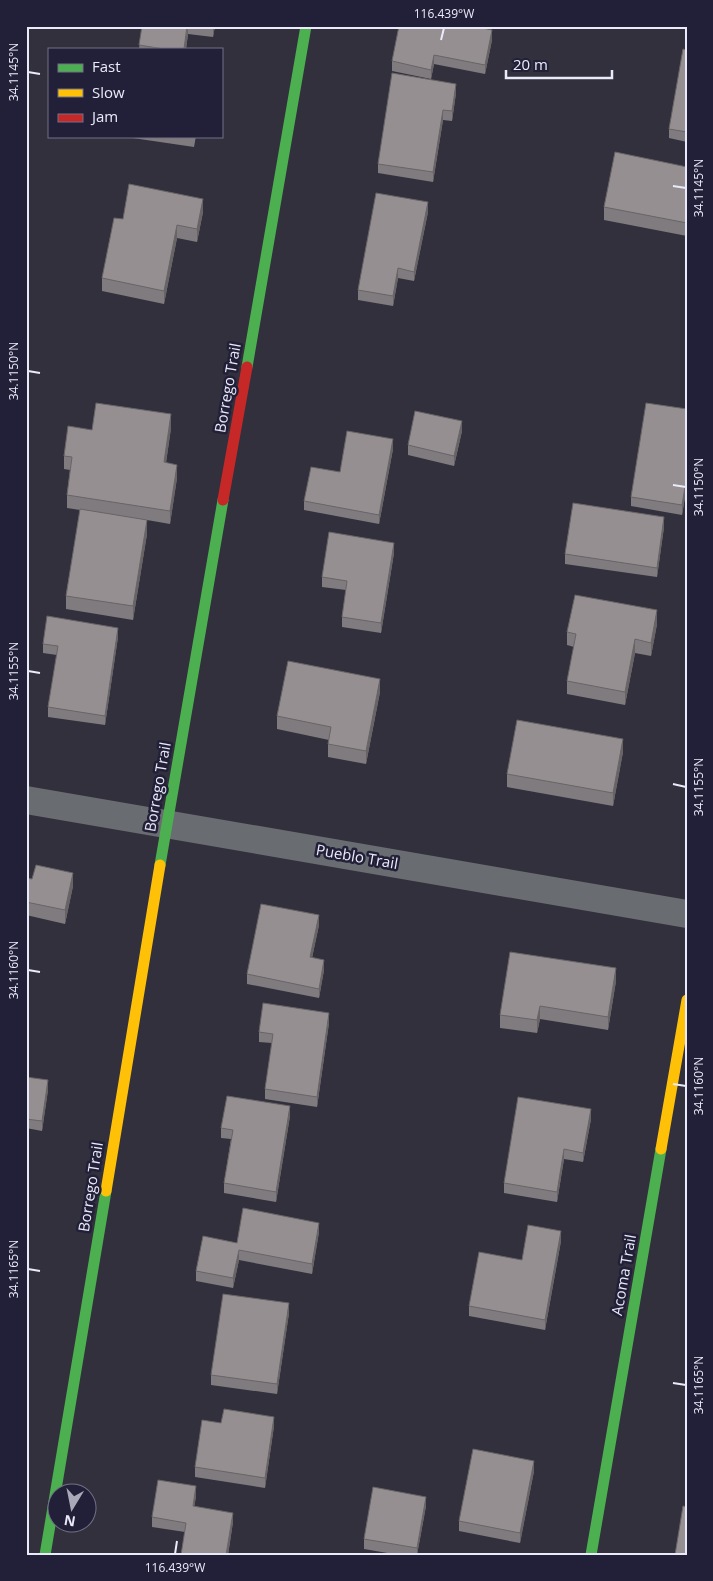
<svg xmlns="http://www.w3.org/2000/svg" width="713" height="1581" font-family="'Open Sans',sans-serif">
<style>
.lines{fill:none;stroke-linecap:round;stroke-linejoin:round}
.street{stroke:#696c71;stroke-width:28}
.fast{stroke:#4caf50;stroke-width:11}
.slow{stroke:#ffc107;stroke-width:11}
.jam{stroke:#c62828;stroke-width:11}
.wall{fill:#807b7e}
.shaded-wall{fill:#686466}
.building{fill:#958f92;stroke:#686466}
.ticks{fill:none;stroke:#eaeafa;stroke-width:2}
.labels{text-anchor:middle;stroke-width:5;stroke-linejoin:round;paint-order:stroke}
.street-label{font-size:15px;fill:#eaeafa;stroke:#222038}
.neatline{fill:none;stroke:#eaeafa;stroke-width:2}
.ticks-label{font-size:12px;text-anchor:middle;fill:#eaeafa}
</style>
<rect width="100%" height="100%" fill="#31303c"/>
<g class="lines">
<!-- street -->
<polyline class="street" points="26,800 687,914"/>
<!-- fast -->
<g class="fast">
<polyline points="247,367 306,26"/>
<polyline points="160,865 223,500"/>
<polyline points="45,1555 106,1191"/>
<polyline points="591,1555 661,1149"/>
</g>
<!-- slow -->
<g class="slow">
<polyline points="661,1149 687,1000"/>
<polyline points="106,1191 160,865"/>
</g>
<!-- jam -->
<polyline class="jam" points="223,500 247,367"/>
</g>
<!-- wall -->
<g class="wall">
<polygon points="142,26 215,26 213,37 188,34 186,49 139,49"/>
<polygon points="492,40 485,74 434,64 431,79 392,71 392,61"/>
<polygon points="687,50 687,142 669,138 669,129"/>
<polygon points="456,93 452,121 443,120 433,182 378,173 378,164"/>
<polygon points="126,136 196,136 194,147 126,137"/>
<polygon points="687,167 687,236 604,220 604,207"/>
<polygon points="203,212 197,242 177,238 164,304 102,291 102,278 123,219"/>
<polygon points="428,212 414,281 398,278 393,306 358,300 358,290"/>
<polygon points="687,409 687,485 682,515 631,506 631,497"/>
<polygon points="171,428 166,463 177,478 170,524 147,520 147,534 133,620 66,609 66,596 80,510 67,508 67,495 70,470 64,469 64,456 92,430"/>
<polygon points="462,431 454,466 408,455 408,445"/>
<polygon points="393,449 379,524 304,510 304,501 340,472"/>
<polygon points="664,527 657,577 565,564 565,554"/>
<polygon points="394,553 381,633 342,627 342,617 346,590 322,587 322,577"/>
<polygon points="657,624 651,656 635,653 625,705 567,694 567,681 574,647 567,645 567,632"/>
<polygon points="118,637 105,725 48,717 48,707 57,655 43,653 43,644"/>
<polygon points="380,692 366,764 328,757 328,744 329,740 277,729 277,716"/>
<polygon points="623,752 613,806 507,787 507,774"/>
<polygon points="26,878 73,886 65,924 26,915"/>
<polygon points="319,925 312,958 324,970 319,998 247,984 247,974"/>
<polygon points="616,981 608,1030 540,1019 537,1033 500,1028 500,1015"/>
<polygon points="329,1023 317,1107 265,1099 265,1089 272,1043 259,1042 259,1032"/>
<polygon points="26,1077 48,1090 42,1131 26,1128"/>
<polygon points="290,1116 276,1202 224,1193 224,1183 231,1139 221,1138 221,1128"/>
<polygon points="591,1119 583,1162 564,1159 557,1202 504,1193 504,1183"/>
<polygon points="319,1232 312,1274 239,1260 233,1288 196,1281 196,1271 237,1243"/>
<polygon points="561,1241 545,1330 469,1316 469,1306 522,1260"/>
<polygon points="289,1313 277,1394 211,1385 211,1375"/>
<polygon points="221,1423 274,1426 265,1488 195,1477 195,1467"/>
<polygon points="534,1471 520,1543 459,1531 459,1521"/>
<polygon points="196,1496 194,1507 233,1522 228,1555 181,1555 185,1532 152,1527 152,1517"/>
<polygon points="426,1506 417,1555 399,1555 364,1549 364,1539"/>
</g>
<!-- shaded-wall -->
<g class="shaded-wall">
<polygon points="188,26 188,34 186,49 184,49"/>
<polygon points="213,26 215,26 213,37"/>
<polygon points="492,30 492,40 485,74 485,65"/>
<polygon points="434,55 434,64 431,79 431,70"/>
<polygon points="456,84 456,93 452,121 452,111"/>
<polygon points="443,110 443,120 433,182 433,172"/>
<polygon points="203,199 203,212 197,242 197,229"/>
<polygon points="428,202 428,212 414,281 414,272"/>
<polygon points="177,225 177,238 164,304 164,291"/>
<polygon points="398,268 398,278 393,306 393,296"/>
<polygon points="171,414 171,428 164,476 164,462"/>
<polygon points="462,421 462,431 454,466 454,456"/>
<polygon points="393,439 393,449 379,524 379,515"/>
<polygon points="177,465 177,478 170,524 170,511"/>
<polygon points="687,475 687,485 682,515 682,505"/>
<polygon points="664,517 664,527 657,577 657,568"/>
<polygon points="147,520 147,534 133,620 133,606"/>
<polygon points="394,543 394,553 381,633 381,623"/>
<polygon points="657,610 657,624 651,656 651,643"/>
<polygon points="118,628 118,637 105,725 105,716"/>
<polygon points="635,639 635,653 625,705 625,692"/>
<polygon points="380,679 380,692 366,764 366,751"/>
<polygon points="623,739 623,752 613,806 613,793"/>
<polygon points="73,873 73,886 65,924 65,910"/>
<polygon points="319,915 319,925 310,967 310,957"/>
<polygon points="324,960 324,970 319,998 319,989"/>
<polygon points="616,968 616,981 608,1030 608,1017"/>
<polygon points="540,1006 540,1019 537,1033 537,1020"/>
<polygon points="329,1013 329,1023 317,1107 317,1097"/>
<polygon points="48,1080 48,1090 42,1131 42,1121"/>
<polygon points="290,1106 290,1116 276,1202 276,1192"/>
<polygon points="591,1109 591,1119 583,1162 583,1153"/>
<polygon points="564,1149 564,1159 557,1202 557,1192"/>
<polygon points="319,1223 319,1232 312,1274 312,1264"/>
<polygon points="561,1231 561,1241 545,1330 545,1320"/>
<polygon points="239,1250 239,1260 233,1288 233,1278"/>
<polygon points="289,1303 289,1313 277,1394 277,1384"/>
<polygon points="274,1417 274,1426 265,1488 265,1478"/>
<polygon points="534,1461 534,1471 520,1543 520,1533"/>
<polygon points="196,1486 196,1496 193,1516 193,1506"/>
<polygon points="426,1497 426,1506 417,1555 417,1548"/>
<polygon points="233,1513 233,1522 228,1555 226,1555"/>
</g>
<!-- building -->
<g class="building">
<polygon points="142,26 187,26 184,49 164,49 139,45"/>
<polygon points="399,26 473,26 492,30 485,65 434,55 431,70 392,61"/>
<polygon points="683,49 687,50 687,132 669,129"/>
<polygon points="392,73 456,84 452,111 443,110 433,172 378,164"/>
<polygon points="615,152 687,167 687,223 604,207"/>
<polygon points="129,184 203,199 197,229 177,225 164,291 102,278 114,218 123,219"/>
<polygon points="376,193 428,202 414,272 398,268 393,296 358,290"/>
<polygon points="96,403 171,414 164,462 177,465 170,511 67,495 72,457 64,456 68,426 92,430"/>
<polygon points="646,403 687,409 687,475 682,505 631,497"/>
<polygon points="415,411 462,421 454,456 408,445"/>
<polygon points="347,431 393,439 379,515 304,501 311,467 340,472"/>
<polygon points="573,503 664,517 657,568 565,554"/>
<polygon points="80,509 147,520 133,606 66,596"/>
<polygon points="329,532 394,543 381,623 342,617 347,581 322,577"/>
<polygon points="575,595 657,610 651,643 635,639 625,692 567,681 576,634 567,632"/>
<polygon points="47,616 118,628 105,716 48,707 58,646 43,644"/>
<polygon points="288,661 380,679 366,751 328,744 331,727 277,716"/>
<polygon points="517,720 623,739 613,793 507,774"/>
<polygon points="36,865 73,873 65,910 26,902 26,878 32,879"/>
<polygon points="261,904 319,915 310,957 324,960 319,989 247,974"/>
<polygon points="510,952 616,968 608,1017 540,1006 537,1020 500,1015"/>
<polygon points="263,1003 329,1013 317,1097 265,1089 273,1034 259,1032"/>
<polygon points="26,1077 48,1080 42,1121 26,1119"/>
<polygon points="227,1096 290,1106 276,1192 224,1183 233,1130 221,1128"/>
<polygon points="518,1097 591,1109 583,1153 564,1149 557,1192 504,1183"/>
<polygon points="243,1208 319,1223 312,1264 239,1250 233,1278 196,1271 203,1236 237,1243"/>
<polygon points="528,1225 561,1231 545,1320 469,1306 479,1252 522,1260"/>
<polygon points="223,1294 289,1303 277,1384 211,1375"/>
<polygon points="224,1409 274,1417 265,1478 195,1467 202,1420 221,1423"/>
<polygon points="473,1449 534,1461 520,1533 459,1521"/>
<polygon points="158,1480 196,1486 193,1506 233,1513 226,1555 181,1555 186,1523 152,1517"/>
<polygon points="373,1487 426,1497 417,1548 364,1539"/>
<polygon points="683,1506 687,1507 687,1555 675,1555"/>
</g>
<!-- ticks -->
<path class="ticks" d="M441,40L444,28M28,72L40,74M673,186L686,188M28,371L40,373M673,485L686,487M28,671L40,673M673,784L686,787M28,970L40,972M673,1084L686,1086M28,1269L40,1271M673,1383L686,1385M175,1554L177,1541"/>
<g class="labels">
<!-- street labels -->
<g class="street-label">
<text transform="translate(228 388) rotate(-80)" y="5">Borrego Trail</text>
<text transform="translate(158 787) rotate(-80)" y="5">Borrego Trail</text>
<text transform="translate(357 857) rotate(10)" y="5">Pueblo Trail</text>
<text transform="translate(91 1187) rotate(-81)" y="5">Borrego Trail</text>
<text transform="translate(624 1275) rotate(-80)" y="5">Acoma Trail</text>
</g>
</g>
<!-- border -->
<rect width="713" height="1581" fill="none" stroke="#222038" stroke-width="55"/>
<!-- legend -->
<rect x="48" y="48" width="175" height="90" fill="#222038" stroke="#727186"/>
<rect x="58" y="64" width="25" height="8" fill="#4caf50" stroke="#727186"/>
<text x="92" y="72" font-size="15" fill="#eaeafa">Fast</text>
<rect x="58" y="89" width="25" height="8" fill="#ffc107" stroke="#727186"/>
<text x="92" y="98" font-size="15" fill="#eaeafa">Slow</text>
<rect x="58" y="114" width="25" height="8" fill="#c62828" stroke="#727186"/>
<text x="92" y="122" font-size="15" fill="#eaeafa">Jam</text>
<!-- north arrow -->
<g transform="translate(72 1508) rotate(190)"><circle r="24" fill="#222038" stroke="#727186"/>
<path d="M0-4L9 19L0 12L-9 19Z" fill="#a9a9b8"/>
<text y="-8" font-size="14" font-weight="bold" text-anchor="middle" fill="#eaeafa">N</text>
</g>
<!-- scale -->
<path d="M506 70v8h106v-8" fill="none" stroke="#eaeafa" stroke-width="2.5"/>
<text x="513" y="70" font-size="15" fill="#eaeafa" stroke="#222038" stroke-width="4" paint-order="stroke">20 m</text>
<rect x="28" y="28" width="658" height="1526" class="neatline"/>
<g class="ticks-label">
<text x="444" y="18">116.439°W</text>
<text transform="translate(14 72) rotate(-90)" y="4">34.1145°N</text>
<text transform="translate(699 188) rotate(-90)" y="4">34.1145°N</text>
<text transform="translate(14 371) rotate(-90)" y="4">34.1150°N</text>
<text transform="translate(699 487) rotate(-90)" y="4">34.1150°N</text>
<text transform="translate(14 671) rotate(-90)" y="4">34.1155°N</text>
<text transform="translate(699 787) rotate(-90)" y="4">34.1155°N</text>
<text transform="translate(14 970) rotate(-90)" y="4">34.1160°N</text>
<text transform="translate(699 1086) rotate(-90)" y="4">34.1160°N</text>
<text transform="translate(14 1269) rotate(-90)" y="4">34.1165°N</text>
<text transform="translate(699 1385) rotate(-90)" y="4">34.1165°N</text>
<text x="175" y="1572">116.439°W</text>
</g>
</svg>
